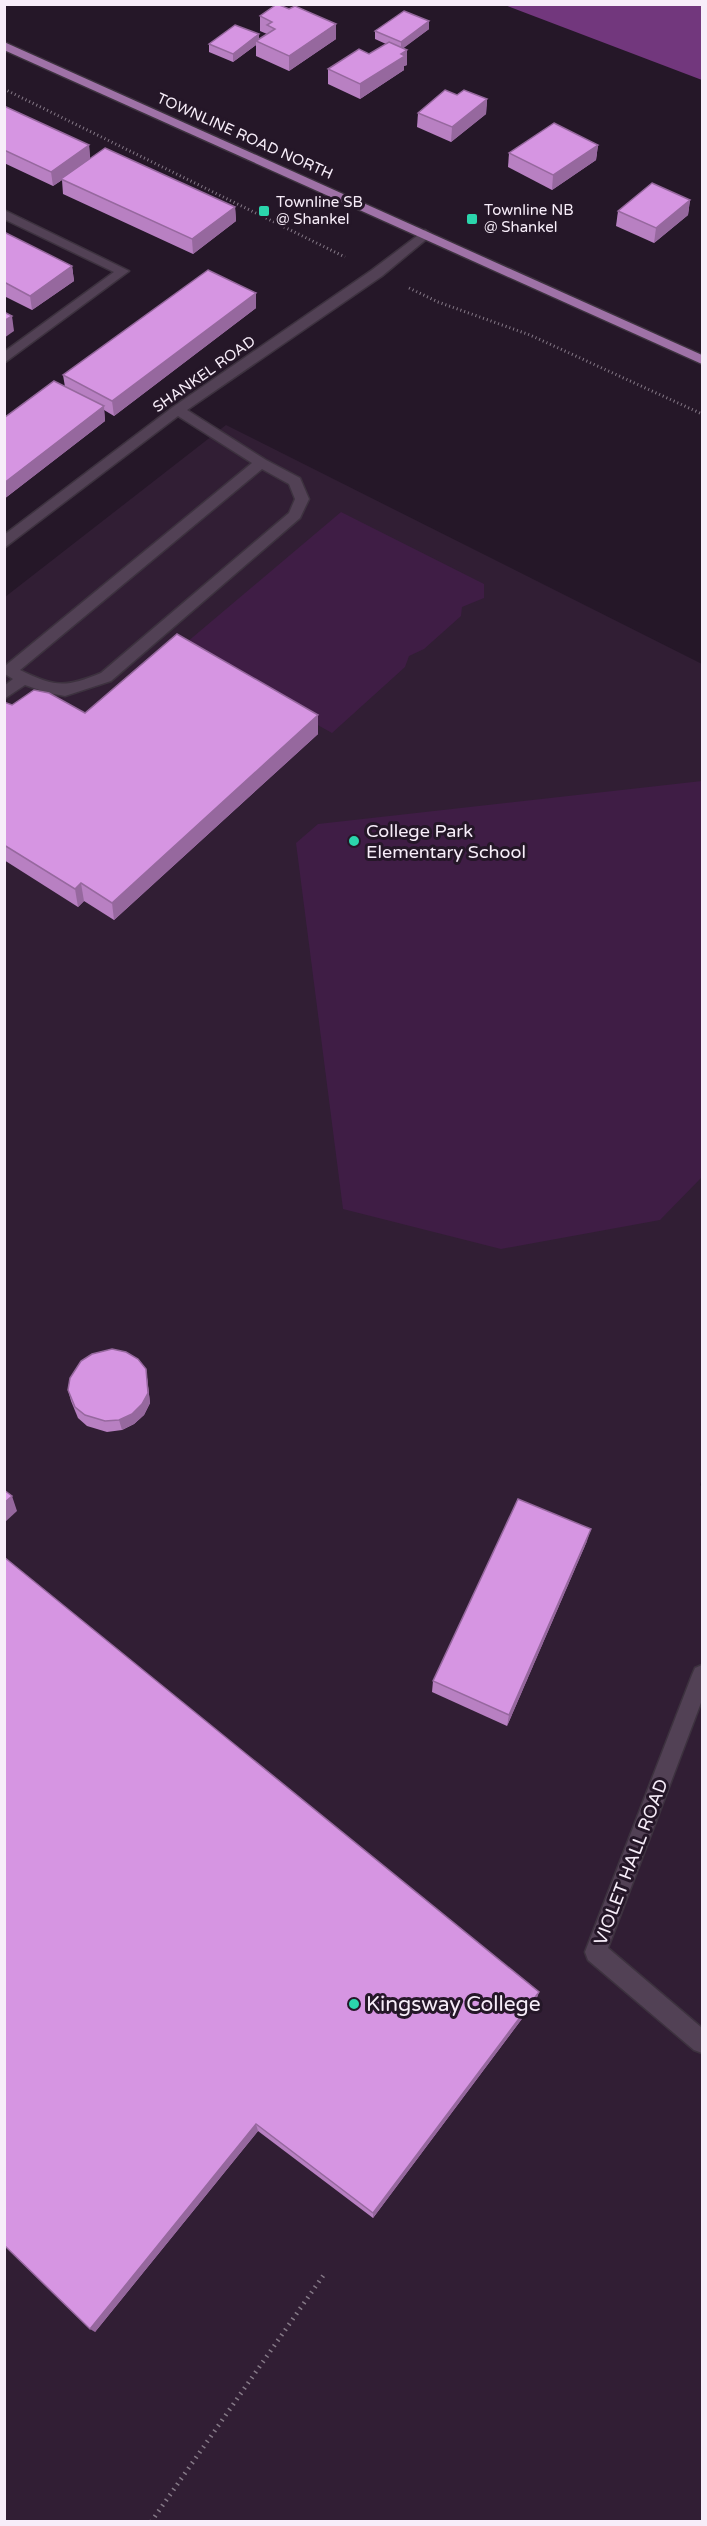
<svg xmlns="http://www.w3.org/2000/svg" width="707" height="2526" font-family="'Varela Round',sans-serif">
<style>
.built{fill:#311e34}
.green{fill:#3f1d45}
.forest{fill:#72377d}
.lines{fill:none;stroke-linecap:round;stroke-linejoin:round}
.minor-casing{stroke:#3d323f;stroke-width:3}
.major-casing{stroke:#3d323f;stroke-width:3}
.path-far1{stroke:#857987;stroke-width:3;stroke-dasharray:1 3;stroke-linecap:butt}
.path{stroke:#857987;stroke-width:4.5;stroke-dasharray:1.5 5;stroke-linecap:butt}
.minor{fill:#524155;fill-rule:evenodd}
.major{fill:#9f72a7;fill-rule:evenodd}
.wall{fill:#b880c2}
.shaded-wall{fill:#96689e}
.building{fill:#d695e2;stroke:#96689e;stroke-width:1.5}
.poi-dot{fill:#2bd5ac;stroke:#251728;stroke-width:2}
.labels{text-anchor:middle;stroke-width:6;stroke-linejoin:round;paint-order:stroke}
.far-street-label{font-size:15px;fill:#f7edf9;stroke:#251728}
.far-poi-label{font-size:15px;fill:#f7edf9;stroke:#251728;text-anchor:start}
.poi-label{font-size:18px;fill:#f7edf9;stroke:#251728;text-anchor:start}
.street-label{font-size:18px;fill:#f7edf9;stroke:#251728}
.near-poi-label{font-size:21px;fill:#f7edf9;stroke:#251728;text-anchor:start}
</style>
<rect width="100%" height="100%" fill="#251728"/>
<!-- built -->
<polygon class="built" points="226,425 702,664 702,1479 700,1485 702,1487 702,2521 5,2522 5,597"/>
<!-- green -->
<g class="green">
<polygon points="341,512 484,584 484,598 462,607 461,616 424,649 409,656 405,667 332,733 180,648"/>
<polygon points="702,781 702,1177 660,1220 501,1249 343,1209 296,843 318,824"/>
</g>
<!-- forest -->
<polygon class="forest" points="505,5 702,5 702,80"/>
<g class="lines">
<!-- minor casing -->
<g class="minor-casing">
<g id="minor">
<polygon points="4,210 129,271 4,363 4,352 114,272 4,219"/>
<path d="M425,230L431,234L429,237L382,276L187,410L266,460L300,478L309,499L300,518L111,681L65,696L48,693L25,685L4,699V686L13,679L5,674V666L252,463L178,416L4,548V535L173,407L372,270ZM262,469L289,484L295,499L289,513L101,673C65,688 55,687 20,670Z"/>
<polygon points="702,1665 702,1700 608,1948 702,2028 702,2053 694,2050 588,1960 585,1952 692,1675 695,1668"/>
</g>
</g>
<!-- major casing -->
<g class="major-casing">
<polygon id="major" points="4,42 702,355 702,364 4,50"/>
</g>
<!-- path-far1 -->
<g class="path-far1">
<polyline points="4,89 345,257"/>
<polyline points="409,288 438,302 530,335 702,414"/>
</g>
<!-- path -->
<polyline class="path" points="151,2522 325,2273"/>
<!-- minor -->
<use href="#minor" class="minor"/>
<!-- major -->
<use href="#major" class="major"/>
</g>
<!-- wall -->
<g class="wall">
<polygon points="260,16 336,39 289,71 256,56 256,45 233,62 209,52 209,44 259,39 267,34 260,31"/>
<polygon points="429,29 403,48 407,65 404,66 404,70 360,99 328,84 328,69 369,54 386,44 375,39 375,31"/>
<polygon points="487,99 486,114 451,142 417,127 418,113"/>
<polygon points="4,106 89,145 90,158 235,207 236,221 193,254 63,194 62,180 53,186 4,163"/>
<polygon points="598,145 596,160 552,190 508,167 509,153"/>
<polygon points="690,200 688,215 654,243 616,226 618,211"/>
<polygon points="4,232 72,266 74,281 32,310 4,296"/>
<polygon points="256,293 256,308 114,416 104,410 105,421 4,499 4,418 65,387 63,375"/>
<polygon points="4,702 12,705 85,713 318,715 318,734 114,920 84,901 78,907 4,860"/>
<polygon points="146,1369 150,1403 144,1415 134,1424 122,1430 107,1432 87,1426 78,1418 71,1401 68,1390"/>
<polygon points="587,1541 507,1726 432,1692 433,1681"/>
<polygon points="4,1557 539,1992 536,2000 373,2218 258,2131 95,2332"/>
</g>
<!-- shaded-wall -->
<g class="shaded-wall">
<polygon points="429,21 429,29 401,50 401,42"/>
<polygon points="336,24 336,39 289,71 289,56"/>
<polygon points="259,34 259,43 256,41 256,45 233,62 233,54"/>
<polygon points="407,50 407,65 404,66 404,70 360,99 360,84"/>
<polygon points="487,99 486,114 451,142 452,127"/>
<polygon points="89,145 90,160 61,179 62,180 53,186 51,172"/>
<polygon points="598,145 596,160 552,190 553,175"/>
<polygon points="690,200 688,215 654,243 656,228"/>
<polygon points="235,207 236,221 193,254 192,239"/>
<polygon points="72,266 74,281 32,310 30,296"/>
<polygon points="256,293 256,308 114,416 112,401"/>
<polygon points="12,316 14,331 4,338 4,321"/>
<polygon points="104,406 105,421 4,499 4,483"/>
<polygon points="318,715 318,734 114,920 112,903"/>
<polygon points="81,883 84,901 78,907 75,889"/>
<polygon points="146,1369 150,1403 144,1415 134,1424 122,1430 119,1420"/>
<polygon points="12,1496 17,1511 4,1523 4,1503"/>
<polygon points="591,1529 587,1541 507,1726 509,1715"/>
<polygon points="539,1992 536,2000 373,2218 373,2213"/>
<polygon points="256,2124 258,2131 95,2332 90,2329"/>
</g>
<!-- building -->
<g class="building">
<polygon points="277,4 289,9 295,6 336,24 289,56 256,41 275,29 267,25 272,22 260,16"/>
<polygon points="404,11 429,21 401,42 375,31"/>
<polygon points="235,25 259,34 233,54 209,44"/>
<polygon points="389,42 407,50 401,54 405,56 360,84 328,69 359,49 369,54"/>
<polygon points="445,90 457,95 464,90 487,99 452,127 418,113"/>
<polygon points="4,106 89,145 51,172 4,150"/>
<polygon points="554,123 598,145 553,175 509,153"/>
<polygon points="105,148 235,207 192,239 61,179"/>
<polygon points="652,183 690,200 656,228 618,211"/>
<polygon points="4,232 72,266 30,296 4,282"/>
<polygon points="208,270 256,293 112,401 63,375"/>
<polygon points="4,312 12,316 4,321"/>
<polygon points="54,381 104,406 4,483 4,418"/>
<polygon points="177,634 318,715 112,903 81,883 75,889 4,845 4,702 12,705 34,690 49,693 85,713"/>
<polygon points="112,1349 126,1352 138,1359 146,1369 148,1393 142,1404 132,1414 119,1420 105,1421 85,1415 75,1407 68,1390 70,1378 81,1361 92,1354"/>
<polygon points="4,1490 12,1496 4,1503"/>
<polygon points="518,1499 591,1529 509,1715 433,1681"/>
<polygon points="4,1557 539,1992 373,2213 256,2124 90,2329 4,2245"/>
</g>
<!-- markers -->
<g class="poi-dot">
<rect x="258" y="205" width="12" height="12" rx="3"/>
<rect x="466" y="213" width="12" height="12" rx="3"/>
<circle cx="354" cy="841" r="6"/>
<circle cx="354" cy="2004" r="6"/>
</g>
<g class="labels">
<!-- far-street labels -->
<g class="far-street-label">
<text transform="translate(245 136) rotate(24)" y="5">TOWNLINE ROAD NORTH</text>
<text transform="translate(204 374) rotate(-35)" y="5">SHANKEL ROAD</text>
</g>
<!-- far-poi labels -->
<g class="far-poi-label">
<text x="276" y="207">Townline SB<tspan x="276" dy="17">@ Shankel</tspan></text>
<text x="484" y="215">Townline NB<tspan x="484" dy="17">@ Shankel</tspan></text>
</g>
<!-- poi labels -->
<g class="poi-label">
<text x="366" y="837">College Park<tspan x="366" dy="21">Elementary School</tspan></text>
</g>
<!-- street labels -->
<g class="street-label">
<text transform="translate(631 1862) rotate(-69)" y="6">VIOLET HALL ROAD</text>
</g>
<!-- near-poi labels -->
<g class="near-poi-label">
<text x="366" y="2011">Kingsway College</text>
</g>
</g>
<!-- border -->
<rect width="707" height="2526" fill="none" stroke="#f7edf9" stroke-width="12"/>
</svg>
